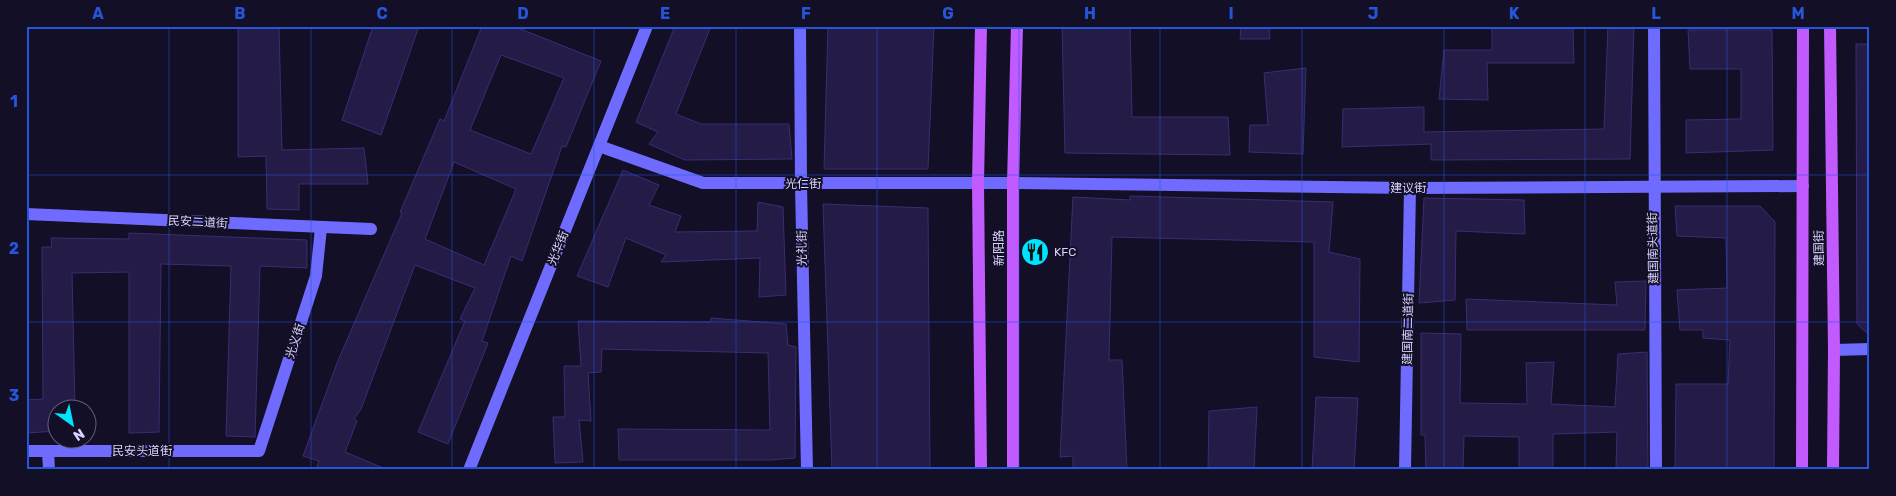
<svg xmlns="http://www.w3.org/2000/svg" width="1896" height="496" font-family="Rubik,'Noto Sans SC',sans-serif">
<style>
.building{fill:#241b47;stroke:#3b2d73;fill-rule:evenodd}
.lines{fill:none;stroke-linecap:round;stroke-linejoin:round}
.secondary{stroke:#6f6bff;stroke-width:12}
.primary{stroke:#c25bff;stroke-width:12}
.grid{fill:none;stroke:#2655da;stroke-width:1;stroke-opacity:0.55}
.labels{text-anchor:middle;stroke-width:4;stroke-linejoin:round;paint-order:stroke}
.street-label{font-size:12px;fill:#d9d4ff;stroke:#130f26}
.poi-label{font-size:12px;fill:#d9d4ff;stroke:#130f26;text-anchor:start}
.neatline{fill:none;stroke:#2655da;stroke-width:2}
.grid-label{font-size:16px;text-anchor:middle;font-weight:bold;fill:#2655da}
</style>
<rect width="100%" height="100%" fill="#130f26"/>
<!-- building -->
<g class="building">
<polygon points="238,26 279,26 282,150 364,148 368,184 299,184 299,210 267,209 266,156 238,157"/>
<polygon points="373,26 411,26 418,29 381,135 342,120"/>
<path d="M482,26H513L601,61L566,147L562,146L522,261L511,256L482,341L488,343L448,444L418,432L465,321L460,319L475,288L415,265L361,409L354,419L357,421L345,452L388,470H316L319,461L303,456L337,363L402,213L400,212L440,119L444,121ZM501,55L564,78L531,154L470,130ZM454,162L516,189L484,265L425,239Z"/>
<polygon points="675,26 711,26 676,114 701,124 789,124 792,159 685,160 649,144 658,132 636,122"/>
<polygon points="828,26 934,26 928,169 824,169"/>
<polygon points="1062,26 1130,26 1132,117 1228,117 1230,155 1065,153"/>
<polygon points="1241,26 1269,26 1270,39 1240,39"/>
<polygon points="1492,26 1573,26 1574,63 1487,63 1488,100 1439,99 1444,50 1492,50"/>
<polygon points="1608,26 1634,26 1630,159 1431,160 1431,144 1342,147 1343,109 1424,107 1424,132 1604,129"/>
<polygon points="1688,30 1772,30 1773,150 1686,153 1686,120 1741,119 1741,69 1690,69"/>
<polygon points="1856,44 1870,44 1870,336 1857,324"/>
<polygon points="1306,68 1303,154 1249,152 1250,125 1268,125 1264,73"/>
<polygon points="623,170 659,185 649,205 681,216 675,232 757,231 758,202 783,207 786,295 759,297 760,258 661,262 666,255 626,238 608,287 577,276"/>
<polygon points="1130,196 1333,202 1329,252 1360,259 1359,362 1314,357 1314,242 1112,237 1109,360 1122,360 1127,470 1073,470 1073,456 1060,457 1073,197 1130,200"/>
<polygon points="1424,198 1524,200 1525,234 1456,231 1455,300 1419,303"/>
<polygon points="823,204 928,208 930,470 832,470"/>
<polygon points="1675,206 1760,206 1775,222 1774,470 1675,470 1676,384 1728,384 1730,340 1703,338 1703,330 1680,330 1677,290 1727,288 1726,238 1677,236"/>
<polygon points="129,233 307,240 307,268 260,266 255,437 226,436 231,266 161,264 159,432 129,433 129,272 72,273 75,408 58,408 58,431 26,433 26,400 43,399 42,247 52,247 51,238 129,239"/>
<polygon points="1646,281 1645,330 1467,330 1466,299 1617,305 1615,282"/>
<polygon points="711,318 786,324 788,345 796,347 795,458 770,460 619,460 618,429 770,430 768,353 602,349 601,372 588,373 591,421 579,420 583,462 555,463 553,417 565,417 564,366 581,366 578,321 710,322"/>
<polygon points="1421,333 1461,334 1460,403 1527,404 1526,363 1554,362 1551,404 1615,407 1618,354 1647,352 1648,470 1616,470 1617,432 1553,434 1553,470 1519,470 1519,437 1464,436 1463,470 1426,470 1425,435 1421,435"/>
<polygon points="1316,397 1358,398 1354,470 1312,470"/>
<polygon points="1257,407 1254,470 1208,470 1209,411"/>
</g>
<g class="lines">
<!-- secondary -->
<g class="secondary">
<polyline points="800,26 801,185 807,470"/>
<polyline points="1654,26 1656,470"/>
<polyline points="599,146 703,183 1013,183 1410,188 1803,186"/>
<polyline points="26,214 371,229"/>
<polyline points="1834,350 1870,349"/>
<polyline points="26,451 259,451 316,276 321,228"/>
<polyline points="48,451 49,470"/>
<polyline points="469,470 647,26"/>
<polyline points="1405,470 1410,188"/>
</g>
<!-- primary -->
<g class="primary">
<polyline points="981,26 978,183 981,470"/>
<polyline points="1830,26 1834,350 1833,470"/>
<polyline points="1013,470 1013,183 1017,26"/>
<polyline points="1802,470 1803,26"/>
</g>
</g>
<!-- grid -->
<path class="grid" d="M169,26V470M311,26V470M452,26V470M594,26V470M736,26V470M877,26V470M1019,26V470M1160,26V470M1302,26V470M1444,26V470M1585,26V470M1727,26V470M26,175H1870M26,322H1870"/>
<!-- icons -->
<defs>
<g id="restaurant-disc" transform="scale(1.4375)"><circle r="9.5" fill="#00e5ff" stroke="#130f26"/><path d="M-5-6h1v4h1v-4h1v4h1v-4h1v5L-1.5 .5V6h-2V.5L-5-1ZM5-6V6H3V1.5H1.5Q1.5-4 5-6Z" fill="#111"/></g>
</defs>
<g fill-rule="evenodd">
<use href="#restaurant-disc" x="1035" y="252"/>
</g>
<g class="labels">
<!-- street labels -->
<g class="street-label">
<text x="803" y="188">光仁街</text>
<text x="1408" y="192">建议街</text>
<text transform="translate(198 222) rotate(3)" y="4">民安二道街</text>
<text transform="translate(558 248) rotate(-68)" y="4">光华街</text>
<text transform="translate(802 248) rotate(-91)" y="4">光礼街</text>
<text transform="translate(999 248) rotate(-90)" y="4">新阳路</text>
<text transform="translate(1653 248) rotate(-91)" y="4">建国南头道街</text>
<text transform="translate(1819 248) rotate(-91)" y="4">建国街</text>
<text transform="translate(1408 329) rotate(-89)" y="4">建国南二道街</text>
<text transform="translate(295 341) rotate(-72)" y="4">光义街</text>
<text x="142" y="455">民安头道街</text>
</g>
<!-- poi labels -->
<g class="poi-label">
<text x="1054" y="256">KFC</text>
</g>
</g>
<!-- border -->
<rect width="1896" height="496" fill="none" stroke="#130f26" stroke-width="55"/>
<!-- north arrow -->
<g transform="translate(72 424) rotate(147)"><circle r="24" fill="#130f26" stroke="#625e7d"/>
<path d="M0-4L9 19L0 12L-9 19Z" fill="#00e5ff"/>
<text y="-8" font-size="14" font-weight="bold" text-anchor="middle" fill="#d9d4ff">N</text>
</g>
<rect x="28" y="28" width="1840" height="440" class="neatline"/>
<g class="grid-label">
<text x="98" y="19">A</text>
<text x="240" y="19">B</text>
<text x="382" y="19">C</text>
<text x="523" y="19">D</text>
<text x="665" y="19">E</text>
<text x="806" y="19">F</text>
<text x="948" y="19">G</text>
<text x="1090" y="19">H</text>
<text x="1231" y="19">I</text>
<text x="1373" y="19">J</text>
<text x="1514" y="19">K</text>
<text x="1656" y="19">L</text>
<text x="1798" y="19">M</text>
<text x="14" y="107">1</text>
<text x="14" y="254">2</text>
<text x="14" y="401">3</text>
</g>
</svg>
